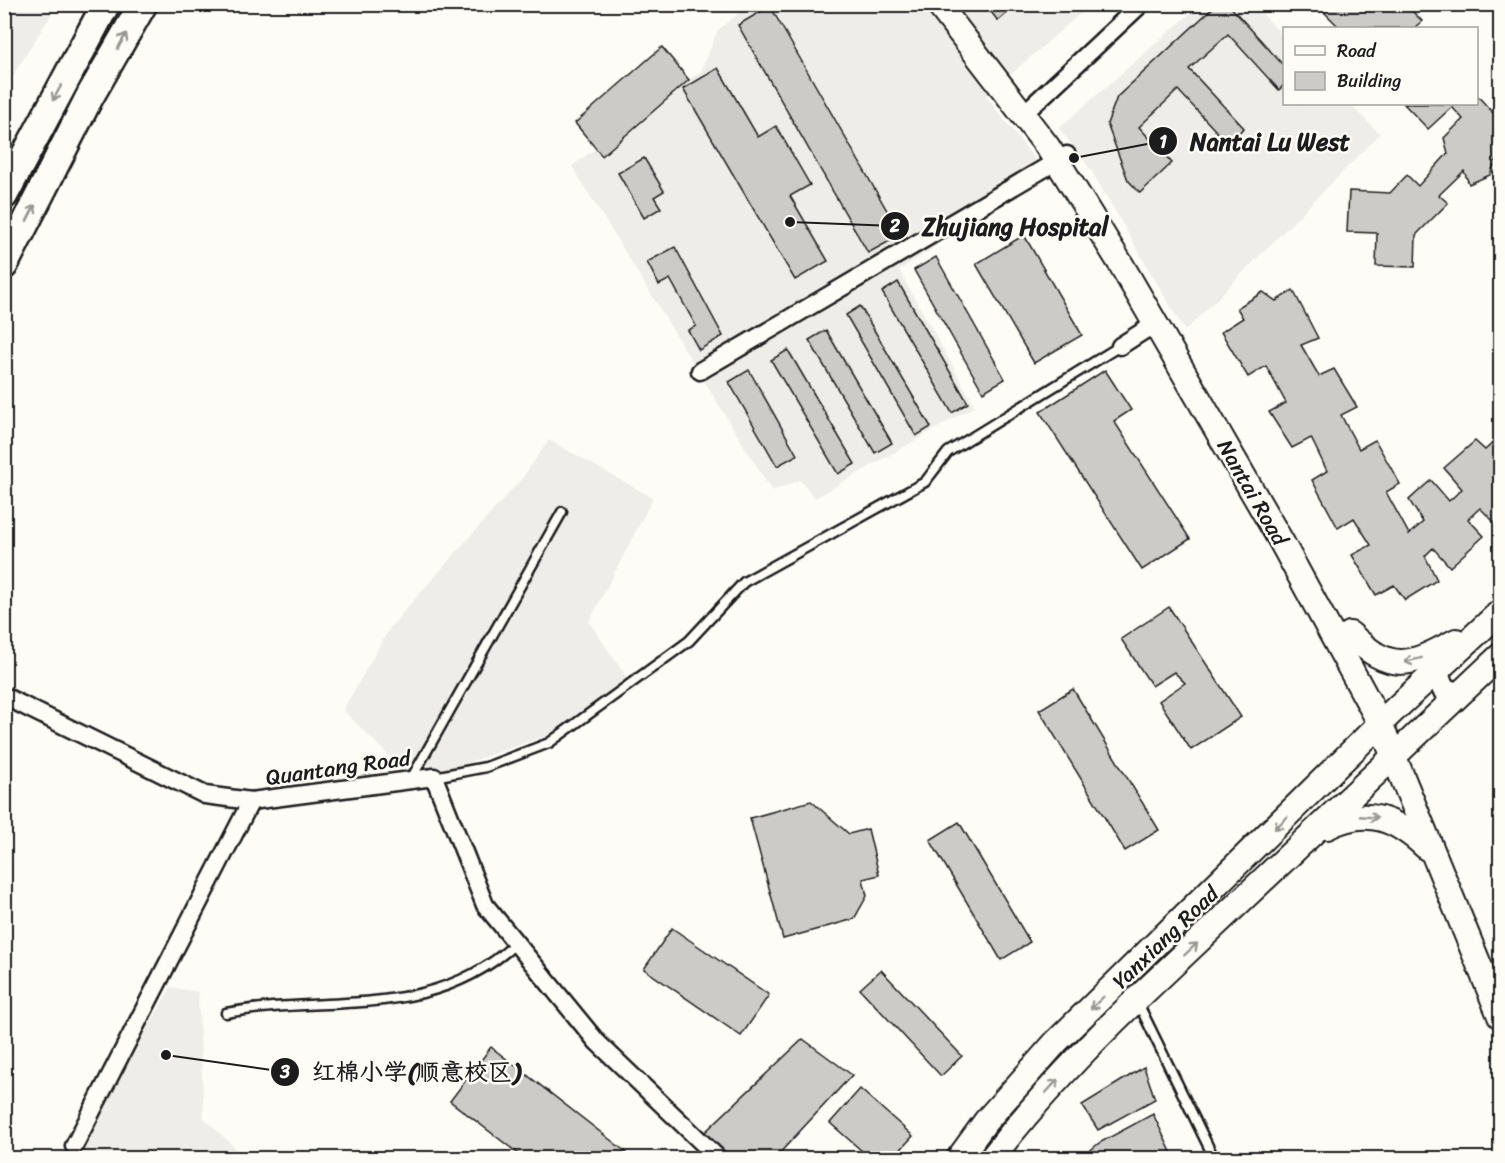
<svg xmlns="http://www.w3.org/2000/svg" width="1505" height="1163" font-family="Sriracha,'LXGW WenKai TC',sans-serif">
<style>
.built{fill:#eeede9}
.building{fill:#cccbc8;stroke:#1c1c1c;stroke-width:1.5}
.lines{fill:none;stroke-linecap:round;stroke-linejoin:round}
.service-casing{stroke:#1c1c1c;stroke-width:13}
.minor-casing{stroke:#1c1c1c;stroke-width:21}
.tertiary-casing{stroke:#1c1c1c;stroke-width:26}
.secondary-casing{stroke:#1c1c1c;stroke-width:28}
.primary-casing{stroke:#1c1c1c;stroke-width:32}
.service{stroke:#fdfcf7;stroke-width:8}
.minor{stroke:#fdfcf7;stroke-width:16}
.tertiary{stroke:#fdfcf7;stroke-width:21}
.secondary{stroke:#fdfcf7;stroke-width:24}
.primary{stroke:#fdfcf7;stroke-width:27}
.oneway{stroke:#989794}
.labels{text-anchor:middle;stroke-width:5;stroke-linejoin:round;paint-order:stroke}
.street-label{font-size:22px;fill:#1c1c1c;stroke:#fdfcf7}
.leader{fill:none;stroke:#1c1c1c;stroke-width:2}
.callout-dot{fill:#1c1c1c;stroke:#fdfcf7;stroke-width:2}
.mark-label{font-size:18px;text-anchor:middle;font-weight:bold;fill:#fff}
.callout-label{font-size:24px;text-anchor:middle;font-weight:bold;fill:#1c1c1c;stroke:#fdfcf7;stroke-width:5;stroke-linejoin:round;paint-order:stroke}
</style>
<rect width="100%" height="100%" fill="#fdfcf7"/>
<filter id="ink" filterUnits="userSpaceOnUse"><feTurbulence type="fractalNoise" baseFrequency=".0167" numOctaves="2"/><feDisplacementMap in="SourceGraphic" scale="12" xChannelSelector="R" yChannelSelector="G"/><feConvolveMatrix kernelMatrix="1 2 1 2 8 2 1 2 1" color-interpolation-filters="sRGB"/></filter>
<g filter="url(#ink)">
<!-- built -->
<g class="built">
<polygon points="5,4 57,5 5,88 4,5"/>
<polygon points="1253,4 1284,37 1284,104 1350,104 1380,134 1185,331 1091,170 1059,128 1200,5"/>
<polygon points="749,5 1090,5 986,96 1046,174 899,270 975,406 815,498 800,480 772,491 572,166 701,71 718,30"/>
<polygon points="549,440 653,498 589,622 629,681 560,731 452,768 409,776 343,710 391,626 523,477"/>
<polygon points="171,987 198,992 204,1118 246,1158 73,1158"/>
</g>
<!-- building -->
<g class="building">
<polygon points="985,4 1018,4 998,21"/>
<polygon points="1217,4 1228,4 1284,66 1284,85 1279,90 1228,34 1189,69 1244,128 1227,143 1178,90 1139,127 1172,163 1140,193 1128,180 1107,124 1117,97"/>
<polygon points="1316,4 1405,4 1422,21 1414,28 1340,28"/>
<polygon points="770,6 901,235 868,253 738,25"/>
<polygon points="662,47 689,80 602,156 575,123"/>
<polygon points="718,68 758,137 776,126 810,185 790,196 828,261 795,280 683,89"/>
<polygon points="1476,94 1493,113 1500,116 1500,158 1497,157 1490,175 1469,184 1464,171 1439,195 1448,203 1416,235 1415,267 1376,266 1377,233 1347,232 1349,191 1390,193 1407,175 1418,186 1448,153 1444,138 1463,119 1452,107 1428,129 1404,104 1476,104"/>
<polygon points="644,158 664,191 654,197 661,208 644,218 618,173"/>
<polygon points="1024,235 1082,335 1034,363 976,264"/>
<polygon points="675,247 723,336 699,350 688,330 696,326 670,279 659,285 647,262"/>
<polygon points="936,257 1005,379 983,392 914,270"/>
<polygon points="898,282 968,403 952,413 882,292"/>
<polygon points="1293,290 1318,338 1301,345 1319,376 1334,369 1357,407 1341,415 1359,449 1375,440 1400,484 1386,492 1409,534 1423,522 1409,500 1431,480 1449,501 1462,489 1444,468 1475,441 1485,450 1497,439 1500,443 1500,520 1496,524 1480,508 1468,519 1484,536 1450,567 1433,548 1425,556 1437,580 1405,600 1394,585 1376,595 1352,555 1371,545 1354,518 1338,528 1312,480 1327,471 1311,438 1292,448 1269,412 1286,403 1266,366 1248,377 1221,332 1243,318 1237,308 1263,292 1276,301"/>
<polygon points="860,306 931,427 916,436 846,315"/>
<polygon points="826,330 892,443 875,453 809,340"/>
<polygon points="788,350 855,464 838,474 771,360"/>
<polygon points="749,370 797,455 777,466 729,382"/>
<polygon points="1105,370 1131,410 1114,421 1190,539 1142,570 1040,412"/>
<polygon points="1169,607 1241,717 1191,750 1159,701 1185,683 1174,672 1152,686 1121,639"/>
<polygon points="1073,689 1159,830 1125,851 1039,710"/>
<polygon points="811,801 849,834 868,829 879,875 863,879 867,896 854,919 783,939 750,818"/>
<polygon points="959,822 1030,942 1001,960 930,840"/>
<polygon points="672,928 769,995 741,1036 644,969"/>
<polygon points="881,970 962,1056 941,1076 860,989"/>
<polygon points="803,1039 852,1075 775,1158 730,1158 704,1133"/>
<polygon points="491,1047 626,1152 621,1158 524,1158 450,1101"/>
<polygon points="1144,1067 1155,1099 1098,1130 1082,1105"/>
<polygon points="860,1089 913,1136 893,1158 870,1158 830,1123"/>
<polygon points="1153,1114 1174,1158 1081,1158 1099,1143"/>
</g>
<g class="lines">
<!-- service casing -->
<g class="service-casing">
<g id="service">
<polyline points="434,777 486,767 549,743 689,641 744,582 925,482 948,452 1120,346"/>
<polyline points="411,779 562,512"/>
<polyline points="1138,1003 1214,1158"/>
<path d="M226,1013C328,994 432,1022 516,943"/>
</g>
</g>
<!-- minor casing -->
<g class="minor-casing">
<g id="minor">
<polyline points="1032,106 1141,4"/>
<polyline points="1120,346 1156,323"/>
<polyline points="700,371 1067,155"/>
<polyline points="4,696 205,795 251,801 434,777 485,905 597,1042 718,1158"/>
<polyline points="74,1146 251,801"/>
</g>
</g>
<!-- tertiary casing -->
<g class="tertiary-casing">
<polyline id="tertiary" points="1440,667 1439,677 1443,689 1460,694"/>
</g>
<!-- secondary casing -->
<g class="secondary-casing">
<g id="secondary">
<polyline points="938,4 1047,146 1064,172 1122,266 1281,541 1380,723 1500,1016"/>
<path d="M1350,634C1392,674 1409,666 1456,641"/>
<path d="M1327,827C1368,806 1396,819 1427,848"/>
<polyline points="959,1158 986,1121 1056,1042 1392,712 1500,612"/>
<path d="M992,1158C1035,1101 1085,1049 1137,999L1500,656"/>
</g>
</g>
<!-- primary casing -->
<g class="primary-casing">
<g id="primary">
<polyline points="4,195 106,4"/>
<polyline points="4,265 90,96 143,4"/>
</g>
</g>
<!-- service -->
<use href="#service" class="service"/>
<!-- minor -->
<use href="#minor" class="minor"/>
<!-- tertiary -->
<use href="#tertiary" class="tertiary"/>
<!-- secondary -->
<use href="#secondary" class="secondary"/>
<!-- primary -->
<use href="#primary" class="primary"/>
</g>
<!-- one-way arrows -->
<defs><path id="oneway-shaft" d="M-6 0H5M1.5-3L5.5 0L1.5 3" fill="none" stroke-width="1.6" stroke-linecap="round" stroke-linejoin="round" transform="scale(1.5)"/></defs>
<g class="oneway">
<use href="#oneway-shaft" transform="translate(122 41) rotate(-61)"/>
<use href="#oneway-shaft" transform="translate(57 93) rotate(119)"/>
<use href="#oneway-shaft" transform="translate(31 213) rotate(-63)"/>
<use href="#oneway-shaft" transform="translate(1413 660) rotate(166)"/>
<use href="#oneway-shaft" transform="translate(1369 817) rotate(5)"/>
<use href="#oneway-shaft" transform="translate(1281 823) rotate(136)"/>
<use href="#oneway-shaft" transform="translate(1191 949) rotate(-43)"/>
<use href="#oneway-shaft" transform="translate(1097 1003) rotate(136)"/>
<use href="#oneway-shaft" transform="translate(1052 1086) rotate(-48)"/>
</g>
</g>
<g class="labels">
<!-- street labels -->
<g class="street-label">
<text transform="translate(1253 492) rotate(60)" y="8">Nantai Road</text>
<text transform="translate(338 767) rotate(-8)" y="8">Quantang Road</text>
<text transform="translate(1165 937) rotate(-44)" y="8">Yanxiang Road</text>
</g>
</g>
<!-- callouts -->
<path class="leader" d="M1074 158L1163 141M790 222L895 226M166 1055L285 1072"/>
<g class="callout-dot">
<circle cx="1074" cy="158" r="6"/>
<circle cx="790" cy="222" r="6"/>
<circle cx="166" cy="1055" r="6"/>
<circle cx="1163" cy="141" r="15"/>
<circle cx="895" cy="226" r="15"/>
<circle cx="285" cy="1072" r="15"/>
</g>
<g class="mark-label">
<text x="1163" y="148">1</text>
<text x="895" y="232">2</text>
<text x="285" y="1078">3</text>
</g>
<g class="callout-label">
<text x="1270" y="150">Nantai Lu West</text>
<text x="1015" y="235">Zhujiang Hospital</text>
<text x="416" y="1080">红棉小学(顺意校区)</text>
</g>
<!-- margin -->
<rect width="1505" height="1163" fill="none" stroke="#fdfcf7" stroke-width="24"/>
<rect x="12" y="12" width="1481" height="1139" fill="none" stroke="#1c1c1c" stroke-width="2" filter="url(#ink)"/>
<!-- legend -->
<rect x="1283" y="27" width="195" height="78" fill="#fdfcf7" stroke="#a3a29f" stroke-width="1.5"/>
<rect x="1295" y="46" width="30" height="9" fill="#fdfcf7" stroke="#a3a29f" stroke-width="1.5"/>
<text x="1337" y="57" font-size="18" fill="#1c1c1c">Road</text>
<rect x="1295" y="72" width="30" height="18" fill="#cccbc8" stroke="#a3a29f" stroke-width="1.5"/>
<text x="1337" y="87" font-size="18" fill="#1c1c1c">Building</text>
</svg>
